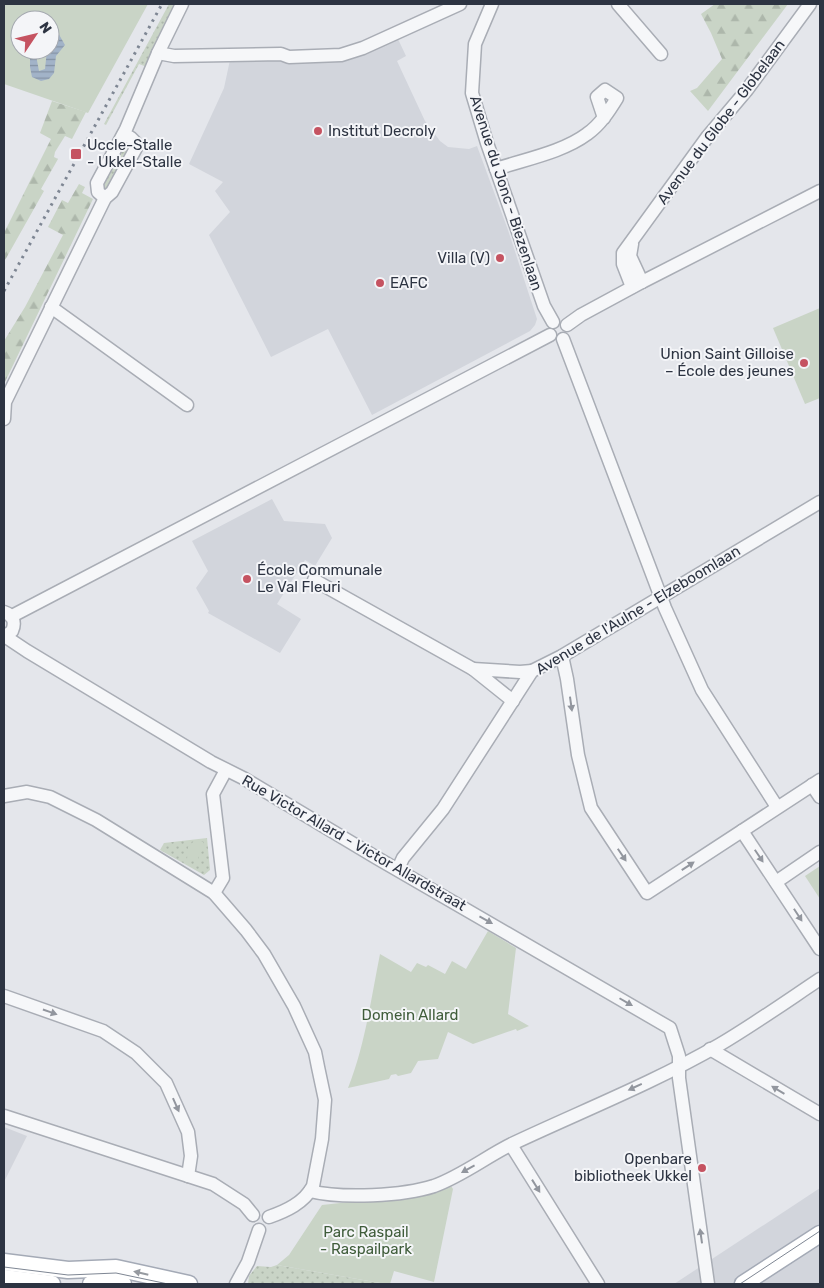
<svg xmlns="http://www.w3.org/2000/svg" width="824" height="1288" font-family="Rubik,sans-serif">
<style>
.built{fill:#d2d5dc}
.grass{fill:url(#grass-dots)}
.forest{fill:url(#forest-firs)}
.green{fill:#c9d4c6;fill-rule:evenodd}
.water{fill:url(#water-rules)}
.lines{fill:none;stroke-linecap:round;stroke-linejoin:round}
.minor-casing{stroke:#a9adb5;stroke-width:15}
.major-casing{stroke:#a4aab6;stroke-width:19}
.minor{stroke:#f6f7f9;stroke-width:12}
.major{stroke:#fff;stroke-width:16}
.tram{stroke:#7e8693;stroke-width:1}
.rail{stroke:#7e8693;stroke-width:3;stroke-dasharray:2.5 5;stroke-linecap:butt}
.oneway{fill:#92969e}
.oneway2{fill:#969aa0}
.poi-dot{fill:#c55361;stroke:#f4f5f8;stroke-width:2}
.labels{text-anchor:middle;stroke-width:4;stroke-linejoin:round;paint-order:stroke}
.street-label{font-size:15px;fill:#2d3442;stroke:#f4f5f8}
.poi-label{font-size:15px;fill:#2d3442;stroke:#f4f5f8;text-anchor:start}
.park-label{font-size:15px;fill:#405d3b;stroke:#f4f5f8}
</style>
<defs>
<pattern id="grass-dots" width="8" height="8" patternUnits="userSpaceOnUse" patternTransform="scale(1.25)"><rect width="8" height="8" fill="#c9d4c6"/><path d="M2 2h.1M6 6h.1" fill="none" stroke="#adb7ab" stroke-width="1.8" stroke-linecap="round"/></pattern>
<pattern id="forest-firs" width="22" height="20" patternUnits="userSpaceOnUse" patternTransform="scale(1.25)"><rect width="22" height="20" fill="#c9d4c6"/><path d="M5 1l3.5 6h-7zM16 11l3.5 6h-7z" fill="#adb7ab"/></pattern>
<pattern id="water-rules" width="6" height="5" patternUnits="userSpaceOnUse" patternTransform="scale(1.25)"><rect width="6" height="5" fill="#a2b3c8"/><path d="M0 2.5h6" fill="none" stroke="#8492a4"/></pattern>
</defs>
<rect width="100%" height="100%" fill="#e4e6eb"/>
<!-- built -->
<g class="built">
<polygon points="398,39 406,56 397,61 425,121 440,141 448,147 469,149 477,146 508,230 537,319 535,325 530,331 372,415 328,329 271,357 209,235 230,212 215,191 223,182 189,164 224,88 230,60 363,52"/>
<polygon points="272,499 284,521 325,524 332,538 315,566 305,560 277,604 301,619 280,653 208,613 209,611 196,588 208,571 192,541"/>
<polygon points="4,1127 27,1136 4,1182"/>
<polygon points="820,1188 820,1284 674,1284"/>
</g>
<!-- grass -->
<g class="grass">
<polygon points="169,4 176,4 147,67 139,64 106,125 104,124"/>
<polygon points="124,144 128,144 131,147 108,188 105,188 102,181"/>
<polygon points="207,838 210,870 204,875 160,850 164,843"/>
<polygon points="277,1265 386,1284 248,1284 249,1276 257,1266 271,1267"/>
</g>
<!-- forest -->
<g class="forest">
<polygon points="715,4 788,4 708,111 690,91 697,88 722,59 711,33 701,14"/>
<polygon points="52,101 86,112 72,139 65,136 55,152 54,157 58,159 41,189 44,191 4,262 4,233 51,139 40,133"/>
<polygon points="79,184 85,187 82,193 93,199 4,384 4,341 25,307 63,235 48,227 62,200 68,203"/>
</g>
<!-- green -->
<g class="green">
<path d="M4,4H148L88,113L4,84ZM20,20H50V50H20Z"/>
<polygon points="820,308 820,398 805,404 773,328"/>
<polygon points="194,841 203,842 205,847 199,855 198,859 191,860 187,859 188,847"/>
<polygon points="820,866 820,899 805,876"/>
<path d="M488,931L516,948L508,1014L529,1026L517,1031L516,1029L473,1044L448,1032L438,1059L418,1061L411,1073L398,1076L396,1074L391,1075L389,1079L348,1088C365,1045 371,999 380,954L411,972L417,963L426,967L428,965L445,974L452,961L466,969Z"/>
<polygon points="449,1183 453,1189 434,1282 394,1271 390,1284 386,1284 277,1265 289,1255 322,1205 367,1200"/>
</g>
<!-- water -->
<g class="water">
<polygon points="22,15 37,18 41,20 20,20 20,30 16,20"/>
<polygon points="50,25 57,31 65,45 56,56 54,73 49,79 41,81 32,77 30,67 30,50 35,50 39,71 45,69 47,50 50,50"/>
</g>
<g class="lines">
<!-- minor casing -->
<g class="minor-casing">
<g id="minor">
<polyline points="492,4 475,44 472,93 487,143 544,306 553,322"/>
<polyline points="618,4 661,54"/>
<polyline points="158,53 174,56 281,54 289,57 341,55 363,48 460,4"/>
<path d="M496,169C526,159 563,152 587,134C600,125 609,111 617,98L605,90L597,97L604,118"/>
<polyline points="105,198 98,192 97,183 126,129 158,53 182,4"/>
<polyline points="632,244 630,256 642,282"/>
<polyline points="632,287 623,264 623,253 708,136 746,91 810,4"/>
<polyline points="51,307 187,405"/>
<polyline points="567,325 581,315 642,282 820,191"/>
<polyline points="563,339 665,608 702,690 777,807"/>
<polyline points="4,419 5,402 105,198 112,192 136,148 136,143 131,138 124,134"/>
<polyline points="314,580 473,669"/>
<path d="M4,612C13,615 16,622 12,631L4,637"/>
<polyline points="12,616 550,335"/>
<polyline points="6,637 27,651 211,762 243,778 377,858 670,1028 679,1056 679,1078 708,1284"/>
<polyline points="562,656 567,679 578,755 591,808 647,893 820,780"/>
<polyline points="513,701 473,669 520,672 532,671"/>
<polyline points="812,785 820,797"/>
<path d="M4,796L27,792L50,797L96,820L214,893L246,930L264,954L294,1006L315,1052L318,1067L325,1100L322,1139L313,1186C304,1203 286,1211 269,1217"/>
<polyline points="742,831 820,949"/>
<polyline points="398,869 403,858 443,809 532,671 562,656 820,502"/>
<polyline points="776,882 820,852"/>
<polyline points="214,893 223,878 213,794 226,770"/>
<polyline points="4,996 103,1031 136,1053 166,1083 188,1132 191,1156 188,1176"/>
<polyline points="710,1049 820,1114"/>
<polyline points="4,1116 213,1184 244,1204 253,1215"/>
<polyline points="511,1145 598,1284"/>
<path d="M310,1191C342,1199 403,1196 434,1186C462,1176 487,1156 514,1143C582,1111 653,1083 719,1045C753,1025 787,1001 820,979"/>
<polyline points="236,1284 248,1262 259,1230"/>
</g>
</g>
<!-- major casing -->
<g class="major-casing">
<g id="major">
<polyline points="4,1262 68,1270 116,1268 189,1284"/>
<polyline points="4,1278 52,1284"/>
<polyline points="91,1284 123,1284"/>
<polyline points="743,1284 820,1234"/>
</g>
</g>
<!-- minor -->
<use href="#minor" class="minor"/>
<!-- major -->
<use href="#major" class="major"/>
<!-- tram -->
<g class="tram">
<polyline points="4,1267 68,1275 116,1273 168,1284"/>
<polyline points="740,1284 820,1231"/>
</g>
<!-- rail -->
<polyline class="rail" points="4,291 162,4"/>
</g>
<!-- one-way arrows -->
<defs><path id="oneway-solid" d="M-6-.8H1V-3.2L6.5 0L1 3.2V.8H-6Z" transform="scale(1.25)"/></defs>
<g class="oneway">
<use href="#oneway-solid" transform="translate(571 704) rotate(82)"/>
<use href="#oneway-solid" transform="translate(622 855) rotate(56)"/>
<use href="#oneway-solid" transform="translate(759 856) rotate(56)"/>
<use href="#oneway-solid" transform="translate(688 866) rotate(-33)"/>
<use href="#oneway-solid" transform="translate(798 915) rotate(57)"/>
<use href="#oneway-solid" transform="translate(486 920) rotate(29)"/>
<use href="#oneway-solid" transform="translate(626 1002) rotate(30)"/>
<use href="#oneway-solid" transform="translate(50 1012) rotate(19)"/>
<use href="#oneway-solid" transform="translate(635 1087) rotate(155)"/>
<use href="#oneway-solid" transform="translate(778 1090) rotate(-149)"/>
<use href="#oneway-solid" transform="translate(176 1105) rotate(66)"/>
<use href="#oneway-solid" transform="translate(468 1169) rotate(151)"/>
<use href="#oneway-solid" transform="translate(536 1186) rotate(58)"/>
<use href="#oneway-solid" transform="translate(701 1236) rotate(-98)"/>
</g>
<use class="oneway2" href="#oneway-solid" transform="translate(141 1273) rotate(-167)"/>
<!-- markers -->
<g class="poi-dot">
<circle cx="318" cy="131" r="5"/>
<rect x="70" y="148" width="12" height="12" rx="2.5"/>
<circle cx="500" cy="258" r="5"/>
<circle cx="380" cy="283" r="5"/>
<circle cx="804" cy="363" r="5"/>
<circle cx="247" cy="579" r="5"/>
<circle cx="702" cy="1168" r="5"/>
</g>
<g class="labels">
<!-- street labels -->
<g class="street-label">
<text transform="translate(721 122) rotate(-53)" y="5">Avenue du Globe - Globelaan</text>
<text transform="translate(506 193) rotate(72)" y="5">Avenue du Jonc - Biezenlaan</text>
<text transform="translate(638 610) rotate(-31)" y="5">Avenue de l'Aulne - Elzeboomlaan</text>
<text transform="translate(354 843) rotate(30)" y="5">Rue Victor Allard - Victor Allardstraat</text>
</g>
<!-- poi labels -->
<g class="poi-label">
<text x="328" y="136">Institut Decroly</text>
<text x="87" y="150">Uccle-Stalle<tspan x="87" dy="17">- Ukkel-Stalle</tspan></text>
<text x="490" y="263" text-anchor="end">Villa (V)</text>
<text x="390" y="288">EAFC</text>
<text x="794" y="359" text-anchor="end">Union Saint Gilloise<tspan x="794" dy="17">– École des jeunes</tspan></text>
<text x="257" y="575">École Communale<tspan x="257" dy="17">Le Val Fleuri</tspan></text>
<text x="692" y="1164" text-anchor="end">Openbare<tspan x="692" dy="17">bibliotheek Ukkel</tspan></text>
</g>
<!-- park labels -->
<g class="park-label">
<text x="410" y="1020">Domein Allard</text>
<text x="366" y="1237">Parc Raspail<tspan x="366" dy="17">- Raspailpark</tspan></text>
</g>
</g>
<!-- border -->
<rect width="824" height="1288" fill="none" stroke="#2d3442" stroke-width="10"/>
<!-- north arrow -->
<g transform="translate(35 35) rotate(55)"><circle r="24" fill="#f4f5f8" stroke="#a4a8af"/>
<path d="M0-4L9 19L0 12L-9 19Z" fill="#c55361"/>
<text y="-8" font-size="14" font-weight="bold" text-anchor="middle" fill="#2d3442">N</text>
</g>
</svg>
